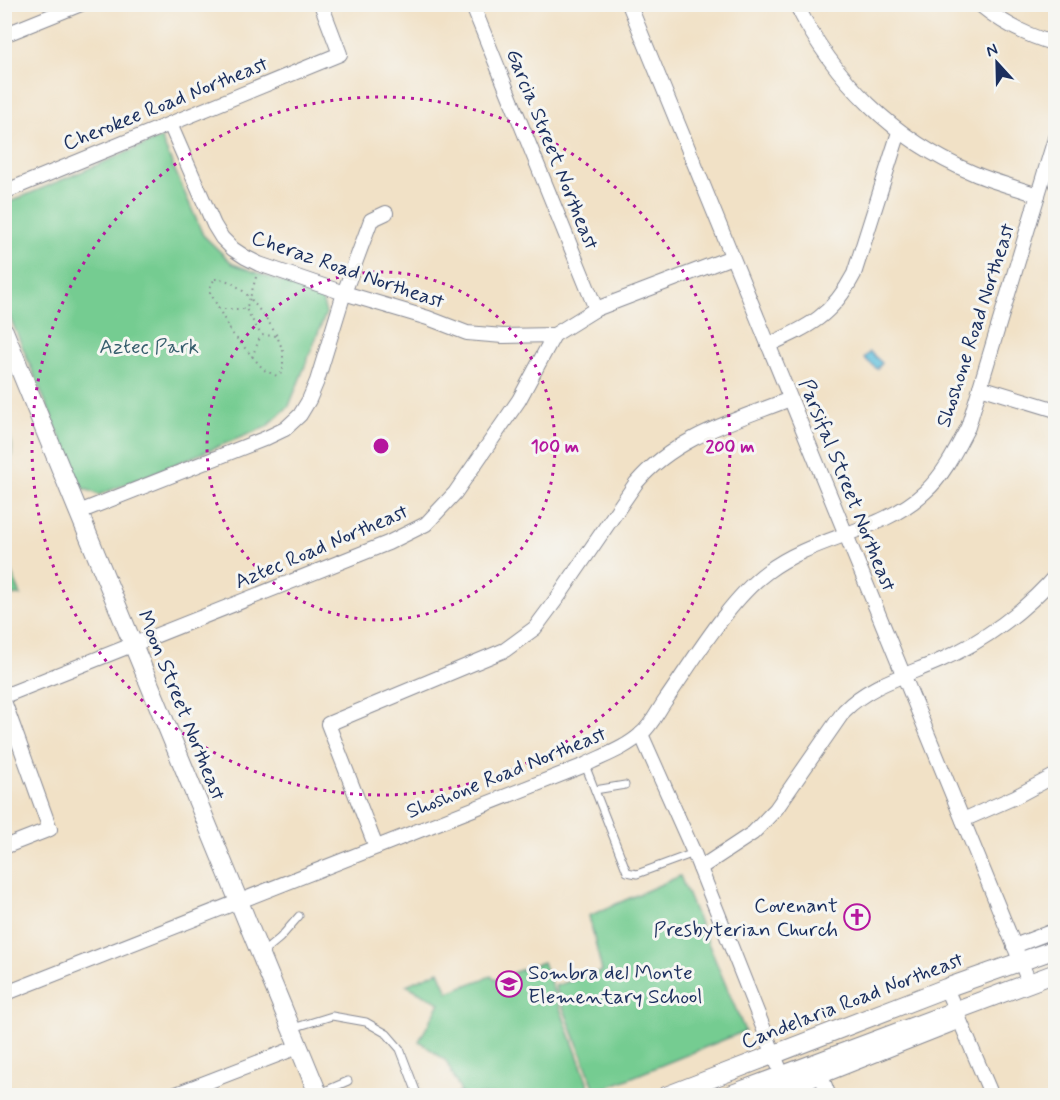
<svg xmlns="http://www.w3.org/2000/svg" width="1060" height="1100" font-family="Mynerve,sans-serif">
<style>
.green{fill:#75cc91;stroke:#487e78;stroke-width:1.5}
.water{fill:#5ec0dc;stroke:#3c789d;stroke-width:1.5}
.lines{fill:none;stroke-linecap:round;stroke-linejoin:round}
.lane-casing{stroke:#868892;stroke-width:9}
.street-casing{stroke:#868892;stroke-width:16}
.secondary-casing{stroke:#868892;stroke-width:20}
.path{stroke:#868892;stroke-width:2;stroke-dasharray:1.5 4.5;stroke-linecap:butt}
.lane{stroke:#fff;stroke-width:7}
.street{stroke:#fff;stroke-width:14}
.secondary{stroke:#fff;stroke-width:18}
.ring{fill:none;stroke:#b5179e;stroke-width:3;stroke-dasharray:3 6}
.labels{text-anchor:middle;stroke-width:6;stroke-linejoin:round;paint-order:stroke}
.street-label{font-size:21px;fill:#1b2f5e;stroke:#f6f6f2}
.park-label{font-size:21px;fill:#365e6d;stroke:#f6f6f2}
.poi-label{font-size:21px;fill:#1b2f5e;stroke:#f6f6f2;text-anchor:end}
.centre{fill:#b5179e;stroke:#f6f6f2;stroke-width:3}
.ring-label{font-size:18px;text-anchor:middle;font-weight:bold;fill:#b5179e;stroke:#f6f6f2;stroke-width:6;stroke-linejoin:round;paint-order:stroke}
</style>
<rect width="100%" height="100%" fill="#f6f6f2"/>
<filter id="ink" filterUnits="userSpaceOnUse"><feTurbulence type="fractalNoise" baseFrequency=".0167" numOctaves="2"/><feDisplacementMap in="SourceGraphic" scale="12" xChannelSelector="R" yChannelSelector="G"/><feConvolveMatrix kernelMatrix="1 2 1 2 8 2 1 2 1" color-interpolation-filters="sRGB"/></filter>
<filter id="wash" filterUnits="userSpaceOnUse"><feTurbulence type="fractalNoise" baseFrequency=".008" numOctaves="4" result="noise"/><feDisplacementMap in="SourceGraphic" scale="24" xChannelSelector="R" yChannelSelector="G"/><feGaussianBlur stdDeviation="1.35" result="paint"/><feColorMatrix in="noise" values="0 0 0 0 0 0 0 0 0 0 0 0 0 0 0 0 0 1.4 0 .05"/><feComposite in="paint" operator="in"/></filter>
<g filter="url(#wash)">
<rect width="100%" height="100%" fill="#f1e1c6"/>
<!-- green -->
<g class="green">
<polygon points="161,138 203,235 233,264 321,296 326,313 289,406 266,427 99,495 81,487 5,305 5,204"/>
<polygon points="5,412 12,447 5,557 21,595 5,596"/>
<polygon points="680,876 745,1031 596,1092 555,986 602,971 589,916"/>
<polygon points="543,962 592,1095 454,1095 461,1092 446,1061 419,1041 440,1003 406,985 439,971 448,992 491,976 503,984 501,977"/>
</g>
<!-- water -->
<polygon class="water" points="870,352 882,363 877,369 864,358"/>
</g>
<g filter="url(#ink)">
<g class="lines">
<!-- lane casing -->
<g class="lane-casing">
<g id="lane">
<polyline points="585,765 627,872 637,874 694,853"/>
<polyline points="595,790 625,785"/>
<polyline points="262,953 280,938 299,916"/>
<polyline points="293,1028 332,1016 366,1022 387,1034 400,1049 418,1096"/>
<polyline points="318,1094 348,1081"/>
</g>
</g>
<!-- street casing -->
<g class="street-casing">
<g id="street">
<polyline points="472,4 596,309"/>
<polyline points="629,4 1029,982"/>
<path d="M796,4C834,80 894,140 973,173C994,182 1017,188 1038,195"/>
<path d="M979,4C1002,23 1027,36 1056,44"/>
<polyline points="4,35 81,4"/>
<polyline points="170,124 214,225 222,238 233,249 245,257 259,264 344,293 428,318 467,333 503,336 554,335"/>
<polyline points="4,192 340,54 321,4"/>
<path d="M768,345C810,326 832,316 854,274L899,132"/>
<polyline points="980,387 1056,410"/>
<polyline points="79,512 264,439 285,429 300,415 309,400 317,381 344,293 371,220 386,213"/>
<polyline points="4,696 388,543 426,524 455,493 519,400 554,335 596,309 732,257"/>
<polyline points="4,701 50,829 4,847"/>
<polyline points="641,734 694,853 782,1075"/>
<polyline points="963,820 1015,797 1056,775"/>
<path d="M376,847L328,724L505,650L535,628L558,597L636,483C676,436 735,421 790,399"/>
<path d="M700,868L753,833L776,809L844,711C870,684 908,675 941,660C984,641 1025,611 1056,575"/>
<polyline points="1014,946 1056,930"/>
<polyline points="946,988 992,1096"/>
<path d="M4,994L585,765C603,756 626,748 641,734C651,726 658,711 665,701C693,661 729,600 767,572C814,536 881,533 925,492C944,475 956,450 968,427L1056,135"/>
<polyline points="821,1076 829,1096"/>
<polyline points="171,1096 298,1047"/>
<polyline points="771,1096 960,1021"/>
</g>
</g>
<!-- secondary casing -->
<g class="secondary-casing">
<g id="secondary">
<polyline points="4,331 319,1096"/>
<polyline points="666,1096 946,988 1056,949"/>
<polyline points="727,1096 1056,973"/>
</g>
</g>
<!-- path -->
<g class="path">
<polyline points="256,277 250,298 268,321 277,336"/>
<path d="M215,279C229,278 242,289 250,298L246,309L261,335L277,336L283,351V372L277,376L264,370L231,332L210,292L211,284Z"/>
<polyline points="218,309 245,309"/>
<polyline points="252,357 261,335"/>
</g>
<!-- lane -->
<use href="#lane" class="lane"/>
<!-- street -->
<use href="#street" class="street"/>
<!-- secondary -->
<use href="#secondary" class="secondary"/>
</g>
</g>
<!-- distance rings -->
<g class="ring">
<circle cx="381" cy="446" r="174"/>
<circle cx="381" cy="446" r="349"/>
</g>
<!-- icons -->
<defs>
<g id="church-ring" transform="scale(1.35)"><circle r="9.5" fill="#f6f6f2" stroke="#b5179e" stroke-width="1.5"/><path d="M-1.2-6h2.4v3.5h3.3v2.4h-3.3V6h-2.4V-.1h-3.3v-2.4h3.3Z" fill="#b5179e"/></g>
<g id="school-ring" transform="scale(1.35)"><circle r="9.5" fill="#f6f6f2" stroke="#b5179e" stroke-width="1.5"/><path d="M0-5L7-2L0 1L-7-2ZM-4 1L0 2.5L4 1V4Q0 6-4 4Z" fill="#b5179e"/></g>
</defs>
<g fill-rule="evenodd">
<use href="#church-ring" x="857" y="917"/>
<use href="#school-ring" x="509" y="984"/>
</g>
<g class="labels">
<!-- street labels -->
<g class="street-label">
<text transform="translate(165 103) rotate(-22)" y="7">Cherokee Road Northeast</text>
<text transform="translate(553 149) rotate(68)" y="7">Garcia Street Northeast</text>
<text transform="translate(348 269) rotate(19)" y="7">Cheraz Road Northeast</text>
<text transform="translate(975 325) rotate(-72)" y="7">Shoshone Road Northeast</text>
<text transform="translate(848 485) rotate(68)" y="7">Parsifal Street Northeast</text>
<text transform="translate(321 546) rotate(-23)" y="7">Aztec Road Northeast</text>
<text transform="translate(182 705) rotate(68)" y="7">Moon Street Northeast</text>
<text transform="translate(506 772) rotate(-22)" y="7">Shoshone Road Northeast</text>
<text transform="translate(852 1000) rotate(-21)" y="7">Candelaria Road Northeast</text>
</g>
<!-- park labels -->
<g class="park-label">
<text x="149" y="353">Aztec Park</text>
</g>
<!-- poi labels -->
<g class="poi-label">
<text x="838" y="912">Covenant<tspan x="838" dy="24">Presbyterian Church</tspan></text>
<text x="528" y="979" text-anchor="start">Sombra del Monte<tspan x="528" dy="24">Elementary School</tspan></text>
</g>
</g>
<circle cx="381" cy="446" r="9" class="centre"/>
<g class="ring-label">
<text x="555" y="452">100 m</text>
<text x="730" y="452">200 m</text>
</g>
<!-- margin -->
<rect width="1060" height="1100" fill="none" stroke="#f6f6f2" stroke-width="24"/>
<!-- north arrow -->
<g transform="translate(997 63) rotate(338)" stroke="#f6f6f2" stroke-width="4.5" paint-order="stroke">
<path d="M0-4.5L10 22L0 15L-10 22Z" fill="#1b2f5e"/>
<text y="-9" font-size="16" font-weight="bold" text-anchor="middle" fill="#1b2f5e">N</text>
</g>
</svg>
